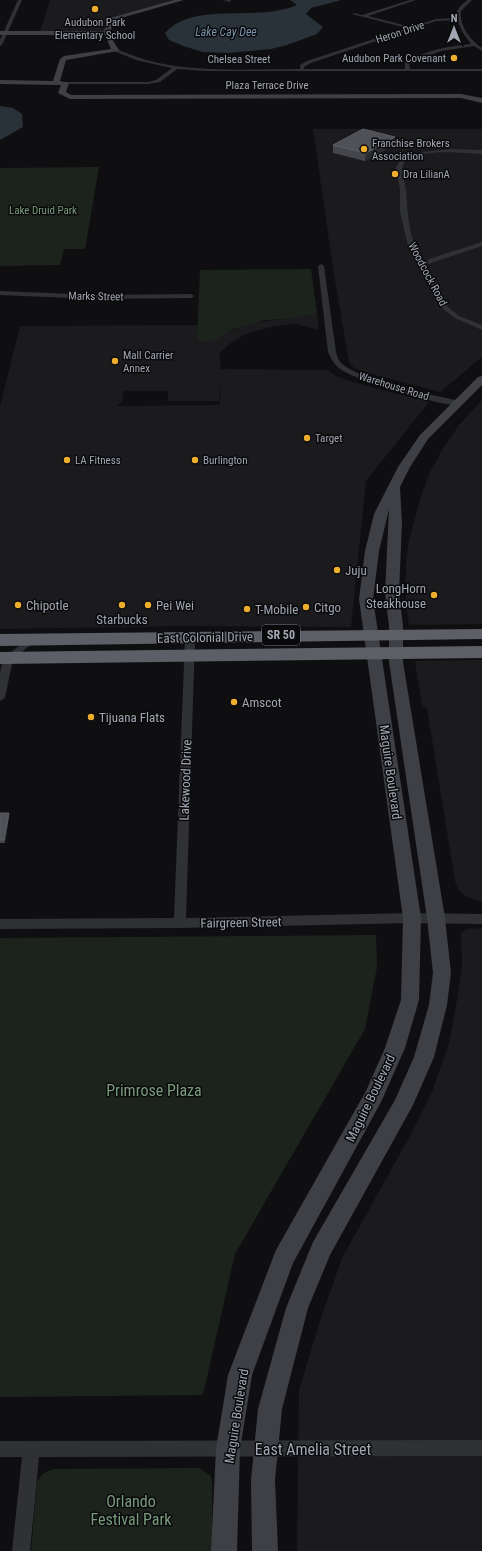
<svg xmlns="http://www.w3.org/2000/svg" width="482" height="1551" font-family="'Roboto Condensed',sans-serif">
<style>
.built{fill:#1b1b1e;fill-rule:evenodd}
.green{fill:#1c231d}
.water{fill:#293239}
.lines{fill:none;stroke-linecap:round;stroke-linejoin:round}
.street{fill:#303135;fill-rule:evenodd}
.secondary{fill:#3f4045;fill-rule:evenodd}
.highway{fill:#5d5f66;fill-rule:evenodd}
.wall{fill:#45464c}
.shaded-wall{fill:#2b2c30}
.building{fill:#4f5157;stroke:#5c5e65}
.poi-dot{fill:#ecae2c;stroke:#0a0a0c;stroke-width:1.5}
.labels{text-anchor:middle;stroke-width:3;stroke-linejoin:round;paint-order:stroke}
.far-poi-label{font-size:11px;fill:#a1a6b1;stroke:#0a0a0c;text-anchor:start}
.far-street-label{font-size:11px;fill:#a1a6b1;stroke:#0a0a0c}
.far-park-label{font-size:11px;fill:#789c7b;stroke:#0a0a0c}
.far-water-label{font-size:12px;font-style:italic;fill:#7893ac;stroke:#0a0a0c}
.shield{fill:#0a0a0c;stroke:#747780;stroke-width:1}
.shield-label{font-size:12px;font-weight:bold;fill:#a1a6b1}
.poi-label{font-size:13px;fill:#a1a6b1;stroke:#0a0a0c;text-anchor:start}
.street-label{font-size:13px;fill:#a1a6b1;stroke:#0a0a0c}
.near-park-label{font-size:16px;fill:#789c7b;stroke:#0a0a0c}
.near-street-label{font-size:16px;fill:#a1a6b1;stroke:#0a0a0c}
</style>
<rect width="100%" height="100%" fill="#0f0f11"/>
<!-- built -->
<g class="built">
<polygon points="50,0 176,0 109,18 104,31 40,32"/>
<polygon points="313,129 482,129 482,357 440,392 364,372 354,368 349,362 333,269"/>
<path d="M317,313L319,330L296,324L275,326L245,334L232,342L219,353L221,369L328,370L334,375L349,381L429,402L366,481L351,627L184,626L0,629V407L20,326L198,325L197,341H213L221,335L248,324ZM221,382L220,405L117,406L122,402L124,391H168V401H219Z"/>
<polygon points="482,400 482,624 409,625 406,603 406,562 409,540 421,496 430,472 444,447 459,425"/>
<polygon points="482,660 482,902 465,896 458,889 455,881 427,708 422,707 415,661"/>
<polygon points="482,928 482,1551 297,1551 299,1390 320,1321 342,1258 411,1134 432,1092 448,1046 455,1013 462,964 461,933 467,929"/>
</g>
<!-- green -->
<g class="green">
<polygon points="99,167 85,249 64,249 60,265 0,266 0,168"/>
<polygon points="311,269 317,313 295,318 266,320 233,329 213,341 197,341 200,270"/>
<polygon points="376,935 377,967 365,1029 235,1254 203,1395 0,1397 0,938"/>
<path d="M199,1468L211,1476L212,1481V1551H31L37,1482C41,1474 46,1471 54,1469Z"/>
</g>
<!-- water -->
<g class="water">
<path d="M290,0H341L311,8L306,14L323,27L317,34L287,45L271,49L229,53L203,52L183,46L169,40L165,33C195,0 257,23 297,5Z"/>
<polygon points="0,106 13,108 22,114 23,127 0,140"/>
</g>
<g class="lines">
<!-- street -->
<g class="street">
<polygon points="18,0 22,0 2,45 0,46 0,40"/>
<polygon points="223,0 230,0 231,1 229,2"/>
<path d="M410,0H416L368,16L411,27L436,19L456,18C456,9 461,5 468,0H472L461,11C459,26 470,40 482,48V51L474,46L441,51L409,63L410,69H482V71H205L177,69L160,82L148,84H65L63,83L65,82H148L156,80L172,68L136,60L114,51L116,49C128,53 138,58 150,61C198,73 250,69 300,69V65L307,61L407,28L352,14L354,13L362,15ZM457,20L463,33L471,44C448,46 426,51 405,61V69H304V67L311,63L436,21Z"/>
<path d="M452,149L482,150V154C463,153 421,148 406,161C398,167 405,181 406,190C408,216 408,239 423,261L482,242V246L425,265L435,280L447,306L459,316L482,325V330L455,318L442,308L429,280L409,250L400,212V189L396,168L401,159L421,152Z"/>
<path d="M321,264L324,266L336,352C337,356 338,360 341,363C364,383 430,394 460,401V405C445,408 358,380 343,371C335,366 332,360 328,352L318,266Z"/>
<polygon points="0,291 96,295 191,294 194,296 191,298 96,299 0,295"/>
<polygon points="190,635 195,638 186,918 412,913 482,914 482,924 412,923 180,928 0,929 0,919 174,918 185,638"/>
<polygon points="31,637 36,640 34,642 13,659 5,698 0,701 0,673 3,658"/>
<polygon points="482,1440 482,1456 39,1457 30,1551 12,1551 22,1457 0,1457 0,1441"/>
</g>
<!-- secondary -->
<g class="secondary">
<path d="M174,0H184L114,20C108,32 112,40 119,50L118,51L66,60L60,81L69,83L66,92L71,95L461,94L482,98V103L461,98L70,99L58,93L61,85L0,84V80L53,81L60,59L64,56L111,49L105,35H0V31H104L110,18Z"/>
<polygon points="482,376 482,385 428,439 410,467 400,487 402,523 399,593 403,626 403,662 445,918 451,973 447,1005 434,1057 413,1105 330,1255 308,1308 282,1409 275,1480 278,1551 252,1551 251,1480 258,1409 286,1308 313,1242 395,1100 414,1057 429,1005 433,973 427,918 389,662 389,626 385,593 389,509 379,551 373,599 421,918 419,1000 405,1048 381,1102 293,1263 252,1375 240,1449 237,1551 211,1551 216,1449 228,1375 276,1250 366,1091 385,1048 401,1000 403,918 359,599 365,551 374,514 398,467 420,435 478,377"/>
</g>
<!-- highway -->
<g class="highway">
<polygon points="482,629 482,639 0,646 0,634"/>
<polygon points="482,646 482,658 0,664 0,652"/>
</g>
</g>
<!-- wall -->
<g class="wall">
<polygon points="395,137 394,145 365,161 333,153 333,145"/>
<polygon points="0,813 9,816 5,843 0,843"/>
</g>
<!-- shaded-wall -->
<g class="shaded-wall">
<polygon points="395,137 394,145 365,161 366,153"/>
<polygon points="9,813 9,816 5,843 4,840"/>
</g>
<!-- building -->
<g class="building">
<polygon points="363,129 395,137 366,153 333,145"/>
<polygon points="0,813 9,813 4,840 0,840"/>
</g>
<!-- markers -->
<g class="poi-dot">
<circle cx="95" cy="9" r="4"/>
<circle cx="454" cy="58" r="4"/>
<circle cx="364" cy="149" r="4"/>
<circle cx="395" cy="174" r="4"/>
<circle cx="115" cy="361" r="4"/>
<circle cx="307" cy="438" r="4"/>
<circle cx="67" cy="460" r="4"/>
<circle cx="195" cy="460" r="4"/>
<circle cx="337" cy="570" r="4"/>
<circle cx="434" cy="595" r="4"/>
<circle cx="18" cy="605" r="4"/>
<circle cx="122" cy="605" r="4"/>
<circle cx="148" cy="605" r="4"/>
<circle cx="306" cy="607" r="4"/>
<circle cx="247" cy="609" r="4"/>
<circle cx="234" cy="702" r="4"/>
<circle cx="91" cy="717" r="4"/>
</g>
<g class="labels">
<!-- far-poi labels -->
<g class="far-poi-label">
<text x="95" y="26" text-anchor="middle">Audubon Park<tspan x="95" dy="13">Elementary School</tspan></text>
<text x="446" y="62" text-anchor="end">Audubon Park Covenant</text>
<text x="372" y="147">Franchise Brokers<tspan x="372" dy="13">Association</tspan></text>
<text x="403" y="178">Dra LilianA</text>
<text x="123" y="359">Mall Carrier<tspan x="123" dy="13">Annex</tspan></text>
<text x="315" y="442">Target</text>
<text x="75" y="464">LA Fitness</text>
<text x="203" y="464">Burlington</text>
</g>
<!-- far-street labels -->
<g class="far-street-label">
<text transform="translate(400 32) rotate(-18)" y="4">Heron Drive</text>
<text x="239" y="63">Chelsea Street</text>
<text x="267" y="89">Plaza Terrace Drive</text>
<text transform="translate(428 274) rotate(62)" y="4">Woodcock Road</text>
<text transform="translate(96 296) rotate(1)" y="4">Marks Street</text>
<text transform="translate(394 386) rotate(17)" y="4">Warehouse Road</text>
</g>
<!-- far-park labels -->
<g class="far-park-label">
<text x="43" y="214">Lake Druid Park</text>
</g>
<!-- far-water labels -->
<g class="far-water-label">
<text x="226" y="36">Lake Cay Dee</text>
</g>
<!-- shield labels -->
<rect class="shield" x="262" y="625" width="38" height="20" rx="3"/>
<g class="shield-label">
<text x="281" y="639">SR 50</text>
</g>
<!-- poi labels -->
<g class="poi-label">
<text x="345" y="575">Juju</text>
<text x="426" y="593" text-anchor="end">LongHorn<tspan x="426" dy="15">Steakhouse</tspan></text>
<text x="26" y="610">Chipotle</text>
<text x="156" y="610">Pei Wei</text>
<text x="314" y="612">Citgo</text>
<text x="255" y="614">T-Mobile</text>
<text x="122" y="624" text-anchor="middle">Starbucks</text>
<text x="242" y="707">Amscot</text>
<text x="99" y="722">Tijuana Flats</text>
</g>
<!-- street labels -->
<g class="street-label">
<text transform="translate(205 637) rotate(-1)" y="5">East Colonial Drive</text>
<text transform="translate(391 772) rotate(82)" y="5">Maguire Boulevard</text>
<text transform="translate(185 780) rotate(-88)" y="5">Lakewood Drive</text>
<text transform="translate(241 922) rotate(-1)" y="5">Fairgreen Street</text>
<text transform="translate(370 1098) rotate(-64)" y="5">Maguire Boulevard</text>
<text transform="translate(236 1416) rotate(-81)" y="5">Maguire Boulevard</text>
</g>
<!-- near-park labels -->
<g class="near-park-label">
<text x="154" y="1096">Primrose Plaza</text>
<text x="131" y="1507">Orlando<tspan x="131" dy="18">Festival Park</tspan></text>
</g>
<!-- near-street labels -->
<g class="near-street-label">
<text x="313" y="1455">East Amelia Street</text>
</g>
</g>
<!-- north arrow -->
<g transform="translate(454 28)" stroke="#0a0a0c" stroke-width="3" paint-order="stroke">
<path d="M0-3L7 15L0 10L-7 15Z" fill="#a1a6b1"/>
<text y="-6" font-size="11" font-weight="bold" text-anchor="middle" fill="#a1a6b1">N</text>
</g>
</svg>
